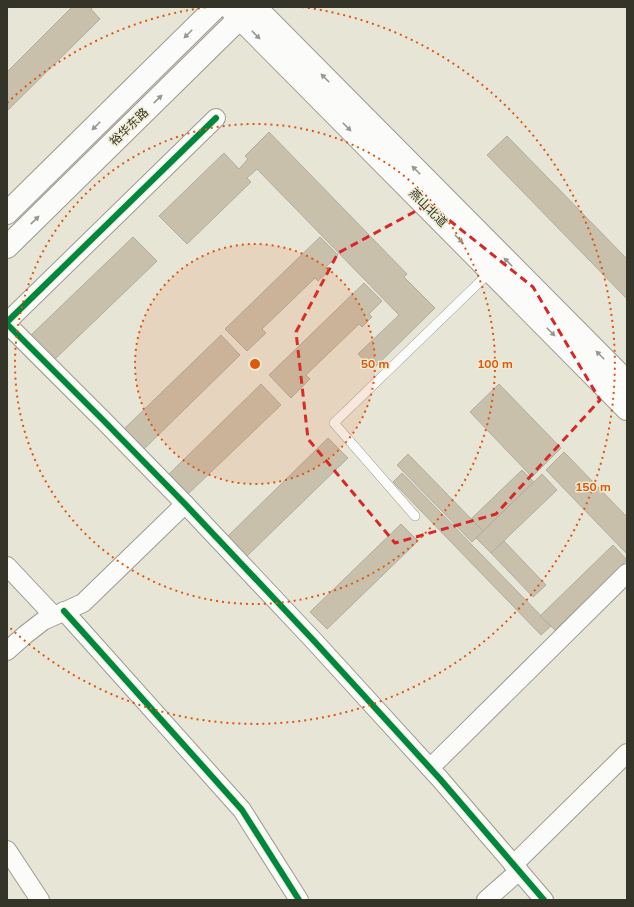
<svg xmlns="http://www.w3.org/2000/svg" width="634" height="907" font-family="Mulish,'Noto Sans SC',sans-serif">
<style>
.building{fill:#c9c0ac;stroke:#b0aca2}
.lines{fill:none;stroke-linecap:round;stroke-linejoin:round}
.lane-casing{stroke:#9d9b90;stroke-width:10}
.street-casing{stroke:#9d9b90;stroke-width:20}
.primary-casing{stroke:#9d9b90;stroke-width:24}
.lane{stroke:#fbfbf9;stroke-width:9}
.street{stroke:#fbfbf9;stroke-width:18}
.primary{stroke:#fbfbf9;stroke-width:22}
.cycleway-casing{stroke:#edebd0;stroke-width:8}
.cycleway{stroke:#00873e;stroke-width:6}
.oneway{fill:#989891}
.marked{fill:none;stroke:#d62828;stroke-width:3;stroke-dasharray:8 5;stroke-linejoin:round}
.ring{fill:none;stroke:#df570d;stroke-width:2;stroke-dasharray:2 4}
.labels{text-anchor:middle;stroke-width:3;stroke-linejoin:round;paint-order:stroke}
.street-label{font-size:12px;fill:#353429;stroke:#edebd0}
.centre{fill:#df570d;stroke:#edebd0;stroke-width:2}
.ring-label{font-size:12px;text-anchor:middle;font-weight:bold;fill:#df570d;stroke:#edebd0;stroke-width:3;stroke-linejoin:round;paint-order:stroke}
</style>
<rect width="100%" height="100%" fill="#e7e5d6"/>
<!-- building -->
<g class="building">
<polygon points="72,7 93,7 91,9 100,19 7,111 7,72"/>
<polygon points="269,132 407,274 404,277 435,308 373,369 358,354 399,315 257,169 247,178 251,182 187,244 159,216 224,153 239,169 248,159 245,156"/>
<polygon points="507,136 627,259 627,299 487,155"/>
<polygon points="133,237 157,261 53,361 29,337"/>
<polygon points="320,237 338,255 325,268 329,271 318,281 315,278 262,329 266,333 247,351 225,329"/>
<polygon points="364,283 382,301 369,314 372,317 362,327 359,324 306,375 310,379 291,398 269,375"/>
<polygon points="221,335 240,355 144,449 124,429"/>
<polygon points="261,384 281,405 188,494 169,474"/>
<polygon points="499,384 561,448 532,477 470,412"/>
<polygon points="328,438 348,458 246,557 227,537"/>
<polygon points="564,452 627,517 627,554 546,470"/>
<polygon points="408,454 483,531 472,542 397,465"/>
<polygon points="522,470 534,482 483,531 471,519"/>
<polygon points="402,473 551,626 541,635 393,482"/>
<polygon points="542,474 557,490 491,553 476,538"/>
<polygon points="401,524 418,541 327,629 310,612"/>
<polygon points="504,541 546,585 533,597 491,553"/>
<polygon points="613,545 627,560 555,630 540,616"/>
</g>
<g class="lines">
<!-- lane casing -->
<g class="lane-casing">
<polyline id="lane" points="415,516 334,423 491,271"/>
</g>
<!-- street casing -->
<g class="street-casing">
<g id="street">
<polyline points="7,322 216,118"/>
<polyline points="7,324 105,422 185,504 315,642 440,779 544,900"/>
<polyline points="7,566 54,616"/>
<polyline points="64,611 242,810 299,900"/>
<polyline points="7,651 25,635 43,621 83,603 185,504"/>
<polyline points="430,768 627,573"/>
<polyline points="7,850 40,900"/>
<polyline points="513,865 627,753"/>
<polyline points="486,900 519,871"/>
</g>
</g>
<!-- primary casing -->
<g class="primary-casing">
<g id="primary">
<polyline points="229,7 627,409"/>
<polyline points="255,7 627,382"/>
<polyline points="7,213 216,7"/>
<polyline points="7,247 250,8"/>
</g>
</g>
<!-- lane -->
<use href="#lane" class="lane"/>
<!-- street -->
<use href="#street" class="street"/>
<!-- primary -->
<use href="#primary" class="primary"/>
<!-- cycleway casing -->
<g class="cycleway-casing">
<g id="cycleway">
<polyline points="7,322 216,118"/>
<polyline points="7,324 105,422 185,504 315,642 440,779 544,900"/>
<polyline points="64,611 242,810 299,900"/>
</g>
</g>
<!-- cycleway -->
<use href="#cycleway" class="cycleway"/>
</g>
<!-- one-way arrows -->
<defs><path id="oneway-solid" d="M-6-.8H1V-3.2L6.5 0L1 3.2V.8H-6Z"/></defs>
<g class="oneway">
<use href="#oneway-solid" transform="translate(188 34) rotate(135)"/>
<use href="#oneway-solid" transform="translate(256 35) rotate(45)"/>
<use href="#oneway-solid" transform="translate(325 78) rotate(-135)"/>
<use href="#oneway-solid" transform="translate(158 99) rotate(-44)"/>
<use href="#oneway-solid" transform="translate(96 126) rotate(135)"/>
<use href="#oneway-solid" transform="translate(347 127) rotate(45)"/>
<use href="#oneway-solid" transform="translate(416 170) rotate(-135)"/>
<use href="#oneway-solid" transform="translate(35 220) rotate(-44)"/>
<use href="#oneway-solid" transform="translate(459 239) rotate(45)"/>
<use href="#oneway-solid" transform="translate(508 262) rotate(-135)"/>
<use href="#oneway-solid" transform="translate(551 332) rotate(45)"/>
<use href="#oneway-solid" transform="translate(600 355) rotate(-135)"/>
</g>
<!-- marked area -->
<path class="marked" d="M429,204L533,287L600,400L496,514L395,543L308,439L296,332L338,253Z"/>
<!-- distance rings -->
<circle cx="255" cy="364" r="120" fill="#df570d" fill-opacity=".12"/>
<g class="ring">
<circle cx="255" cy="364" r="120"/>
<circle cx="255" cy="364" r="240"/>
<path d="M7 103A360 360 0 0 1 208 7M302 7A360 360 0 1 1 7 625"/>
</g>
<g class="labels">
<!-- street labels -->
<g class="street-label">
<text transform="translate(129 127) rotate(-44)" y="4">裕华东路</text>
<text transform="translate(428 208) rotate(45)" y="4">燕山北道</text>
</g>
</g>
<circle cx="255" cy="364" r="6" class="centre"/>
<g class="ring-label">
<text x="375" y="368">50 m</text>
<text x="495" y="368">100 m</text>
<text x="593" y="491">150 m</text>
</g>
<!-- border -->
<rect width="634" height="907" fill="none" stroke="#353429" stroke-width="16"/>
</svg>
